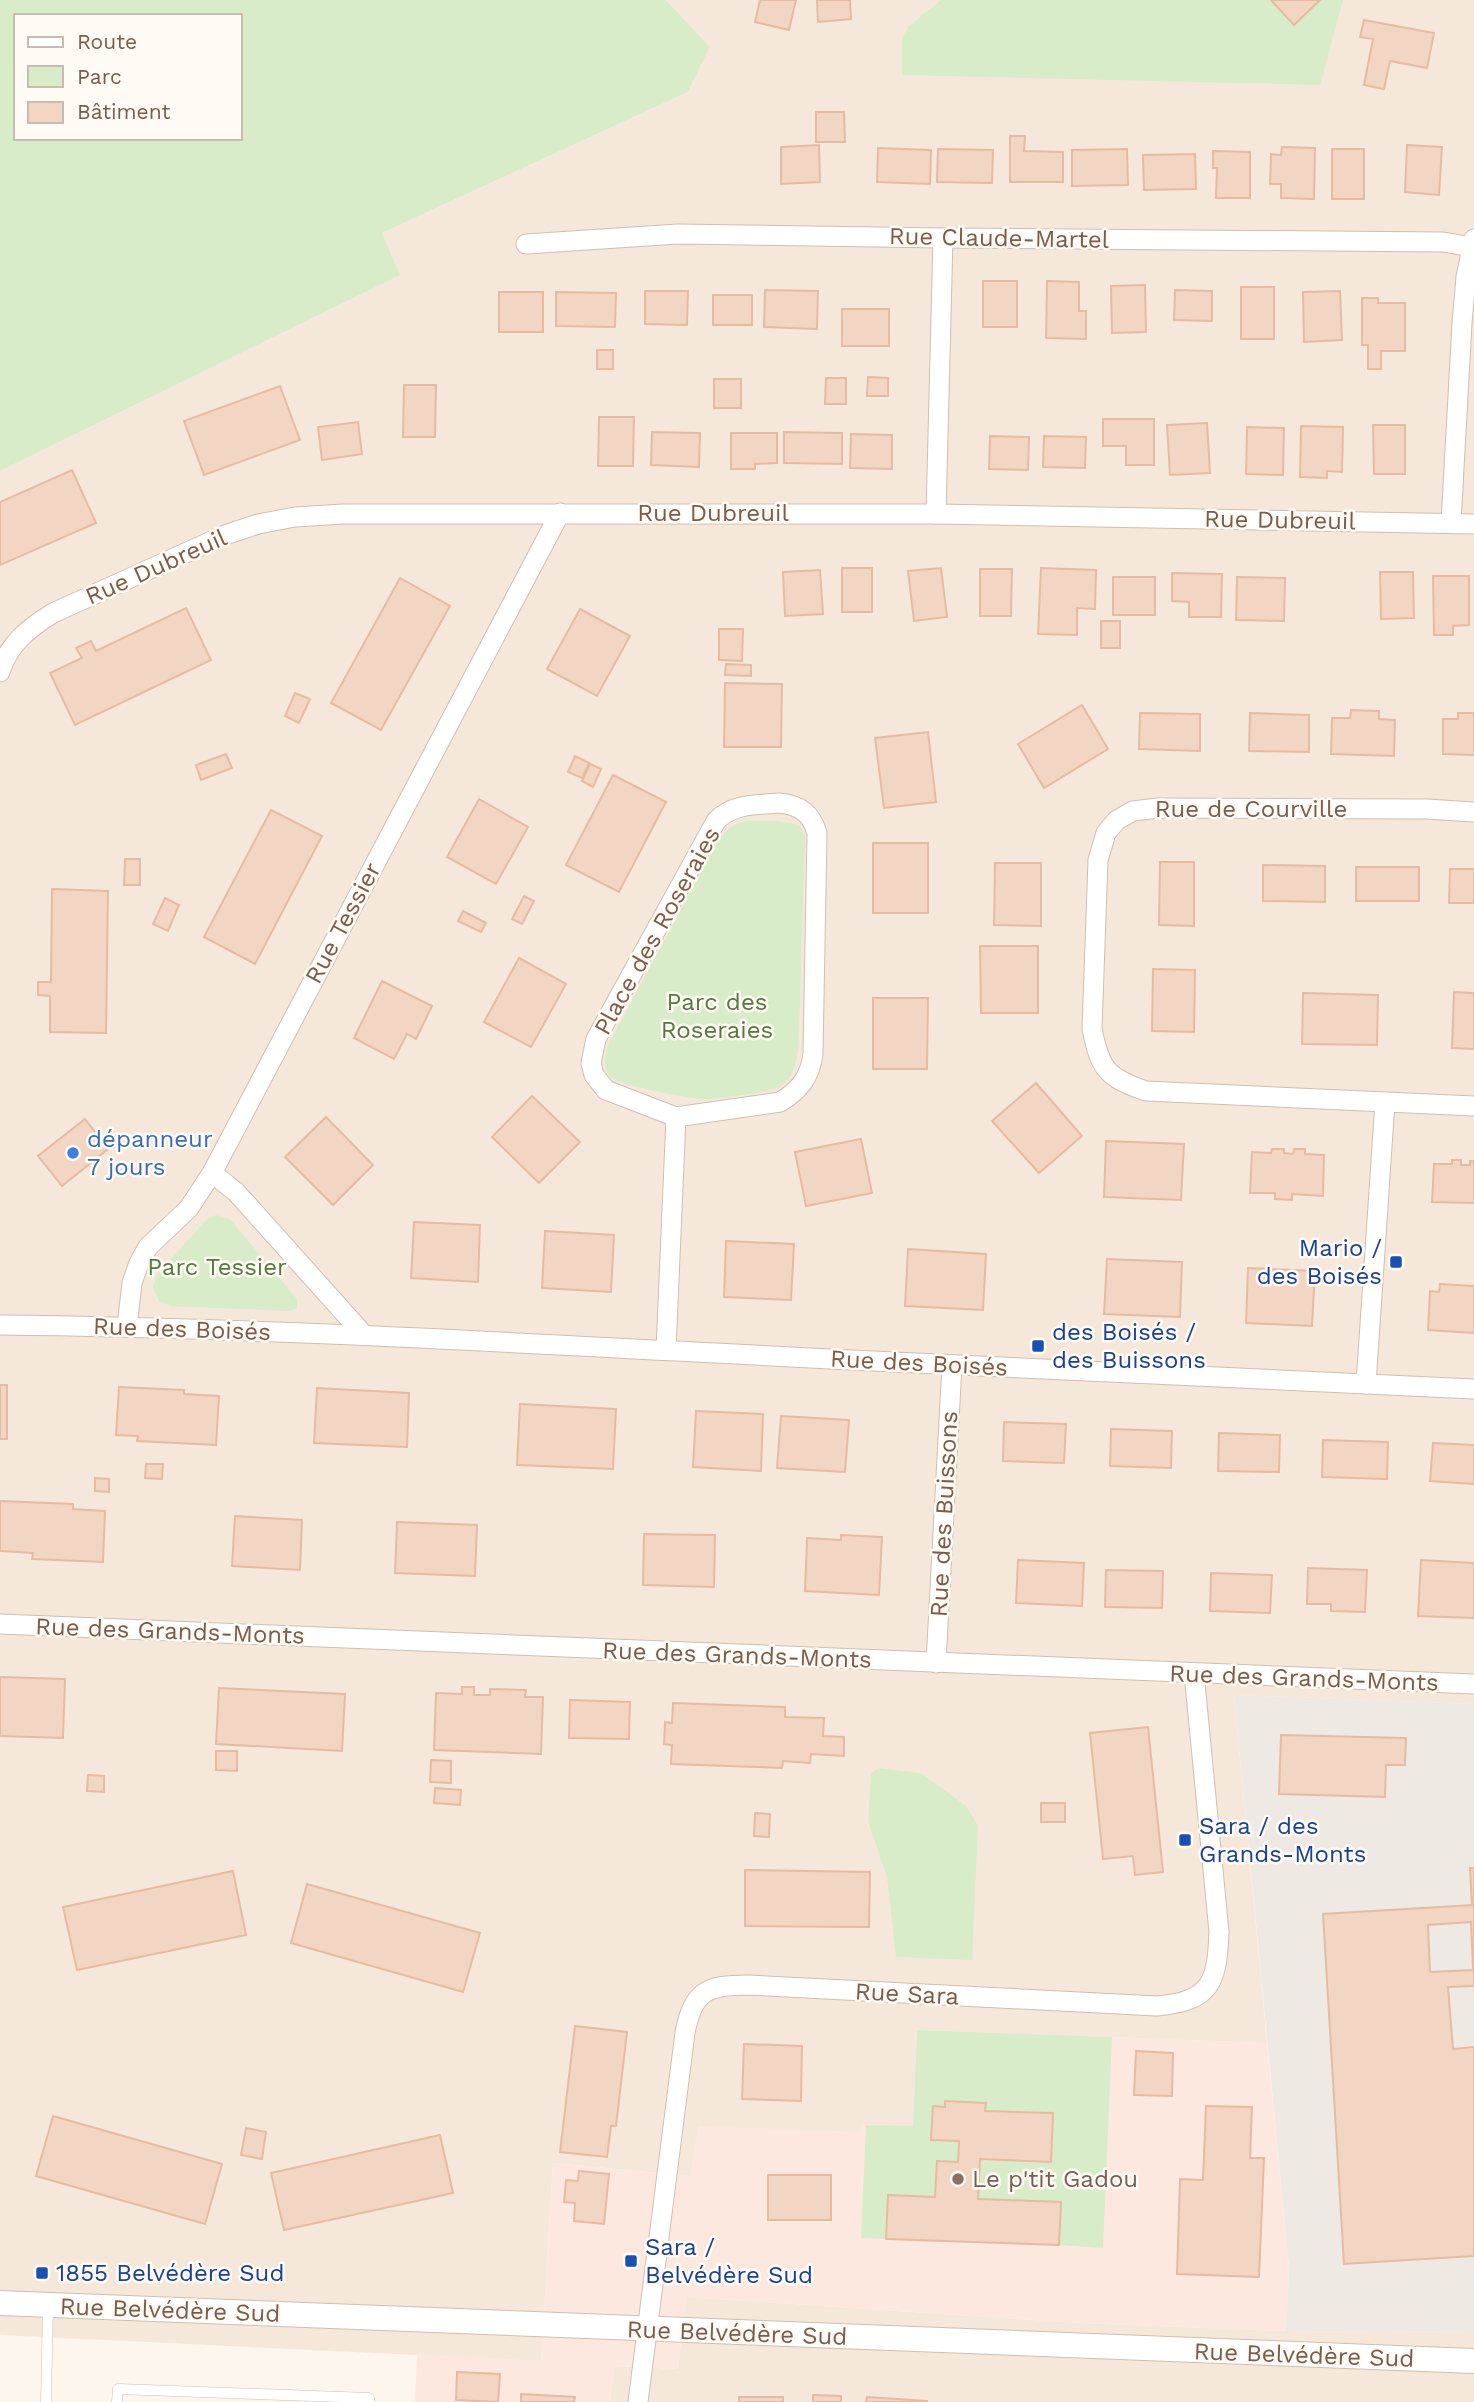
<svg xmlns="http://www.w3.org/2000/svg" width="1474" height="2402" font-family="'Work Sans',sans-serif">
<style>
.residential{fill:#f5e8da}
.commercial{fill:#fde8e0}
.industrial{fill:#efe9e4}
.green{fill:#d8ecc9;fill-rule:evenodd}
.building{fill:#f3d5c3;stroke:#e6bba3;stroke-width:2;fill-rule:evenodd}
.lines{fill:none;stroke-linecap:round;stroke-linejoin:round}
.service-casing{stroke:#d1beb0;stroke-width:11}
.minor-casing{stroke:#d1beb0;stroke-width:21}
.tertiary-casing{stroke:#d1beb0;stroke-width:26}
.service{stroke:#fff;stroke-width:10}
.minor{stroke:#fff;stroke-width:19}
.tertiary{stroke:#fff;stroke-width:24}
.shop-dot{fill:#3f7fe0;stroke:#fffaf3;stroke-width:2.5}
.transit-dot{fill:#1a4fb4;stroke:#fffaf3;stroke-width:2.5}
.education-dot{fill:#8d6e63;stroke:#fffaf3;stroke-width:2.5}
.labels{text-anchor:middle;stroke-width:5;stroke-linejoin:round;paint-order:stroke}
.street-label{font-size:24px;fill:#7a5c4d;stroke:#fffaf3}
.park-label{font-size:24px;fill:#537a41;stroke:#fffaf3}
.shop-label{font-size:24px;fill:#366cbe;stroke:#fffaf3;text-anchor:start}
.transit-label{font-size:24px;fill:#164399;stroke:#fffaf3;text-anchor:start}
.education-label{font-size:24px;fill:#785e54;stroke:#fffaf3;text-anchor:start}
</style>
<rect width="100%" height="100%" fill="#fdf6ec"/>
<!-- residential -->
<g class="residential">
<polygon points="666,0 1474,0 1474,1704 1234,1695 1267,2043 917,2030 913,2126 861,2124 861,2132 690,2176 553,2163 541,2361 0,2335 0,471 399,275 382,233 688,92 710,47"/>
<polygon points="686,2297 1079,2323 1286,2331 1474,2333 1474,2402 610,2402 614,2366 678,2369"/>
</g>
<!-- commercial -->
<polygon class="commercial" points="917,2030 1267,2043 1289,2267 1286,2331 1079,2323 686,2297 678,2369 614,2366 610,2402 415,2402 417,2354 541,2361 553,2163 690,2176 698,2126 860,2132 861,2124 913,2126"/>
<!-- industrial -->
<polygon class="industrial" points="1234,1695 1474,1704 1474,2333 1286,2331 1289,2267"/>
<!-- green -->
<g class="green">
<path d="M0,0H666L710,47L688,92L382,233L400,275L0,471ZM16,16H240V138H16Z"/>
<polygon points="941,0 1343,0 1320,85 902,75 902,39 908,27"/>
<path d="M777,821L799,825L805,836L799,1035C798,1054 797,1076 779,1087C772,1092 721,1098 710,1099C695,1100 621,1086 611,1077C603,1069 605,1057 607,1047L717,842C736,815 747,822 777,821Z"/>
<polygon points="216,1215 230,1219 297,1299 297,1309 287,1311 171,1306 159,1301 153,1288 156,1276 207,1219"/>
<polygon points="878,1768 921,1773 966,1806 978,1826 972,1960 896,1957 887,1877 868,1821 871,1774"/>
<polygon points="917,2030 1112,2037 1103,2248 1059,2245 1060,2202 978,2199 980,2159 1052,2114 985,2111 985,2103 946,2101 945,2107 933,2107 931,2139 959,2141 958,2162 937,2161 935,2197 888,2195 886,2239 861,2238 866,2125 913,2126"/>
</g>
<!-- building -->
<g class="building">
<polygon points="760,0 796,0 789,30 755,22"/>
<polygon points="817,0 850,0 851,19 818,22"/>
<polygon points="1271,0 1320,0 1294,25"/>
<polygon points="1364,20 1434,33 1427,68 1390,61 1384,89 1364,85 1373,39 1360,37"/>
<polygon points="816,112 844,112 845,142 816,142"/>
<polygon points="1010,136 1025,136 1024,151 1063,152 1063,182 1010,182"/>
<polygon points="819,145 820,182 781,184 781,147"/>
<polygon points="1407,145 1442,147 1439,195 1405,192"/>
<polygon points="1282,147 1315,148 1314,199 1281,198 1281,184 1270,184 1271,154 1281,155"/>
<polygon points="878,148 931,150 930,184 877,182"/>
<polygon points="938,149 993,150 992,183 937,182"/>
<polygon points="1127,149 1128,185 1072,186 1072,150"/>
<rect x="1332" y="149" width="32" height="50"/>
<polygon points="1213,151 1250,152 1250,198 1216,198 1217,168 1213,168"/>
<polygon points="1195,154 1196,189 1144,190 1143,155"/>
<rect x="983" y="281" width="34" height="46"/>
<polygon points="1047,281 1079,282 1079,311 1086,311 1086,339 1046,338"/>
<polygon points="1145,285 1146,332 1112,333 1111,286"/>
<rect x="1241" y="287" width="33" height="52"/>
<polygon points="765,290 818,291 817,329 764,327"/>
<polygon points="1175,290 1212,291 1212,321 1174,320"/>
<polygon points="645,291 688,291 687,325 645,324"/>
<polygon points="1340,291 1342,340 1304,342 1303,292"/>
<rect x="499" y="292" width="44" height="40"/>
<polygon points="556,292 616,293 615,327 556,326"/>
<rect x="713" y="295" width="39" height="30"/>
<polygon points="1362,298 1378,298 1378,303 1405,303 1405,351 1381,351 1381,369 1368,369 1368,345 1362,345"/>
<rect x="842" y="309" width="47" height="37"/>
<rect x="597" y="350" width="16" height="19"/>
<polygon points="868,377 888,378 888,396 867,396"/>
<polygon points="826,378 846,378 846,404 825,404"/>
<rect x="714" y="379" width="27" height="29"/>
<polygon points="404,385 436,385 435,437 403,437"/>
<polygon points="280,386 300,440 204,475 184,421"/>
<polygon points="599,417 634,417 633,466 598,466"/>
<polygon points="1103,419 1154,419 1154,465 1126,465 1126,446 1103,446"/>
<polygon points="358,422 362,454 322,460 318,427"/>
<polygon points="1207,423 1210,473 1170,475 1167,425"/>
<polygon points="1373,425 1405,425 1405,474 1374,474"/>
<polygon points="1301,426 1343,427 1342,472 1327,471 1327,478 1300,477"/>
<polygon points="1247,427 1284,428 1283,475 1246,474"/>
<polygon points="652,432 700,433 699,467 651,465"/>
<polygon points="784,432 842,433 842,464 784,463"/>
<polygon points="731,433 777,433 777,463 755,464 755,469 731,469"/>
<polygon points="851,434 892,435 892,469 850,468"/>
<polygon points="990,436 1029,437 1028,470 989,469"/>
<polygon points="1044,436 1086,437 1085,468 1043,467"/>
<polygon points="72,470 96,523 0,565 0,502"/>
<rect x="842" y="568" width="30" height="44"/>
<polygon points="941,568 947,617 914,621 908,571"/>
<polygon points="1041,568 1096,570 1095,609 1077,608 1077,635 1038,634"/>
<polygon points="980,569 1012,569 1011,616 980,616"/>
<polygon points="820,570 823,614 785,616 783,572"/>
<polygon points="1380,572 1413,572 1414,618 1381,619"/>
<polygon points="1172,573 1222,574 1221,617 1189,617 1189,602 1172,601"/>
<polygon points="1433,576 1469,576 1469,625 1453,626 1453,635 1434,635"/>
<rect x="1113" y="577" width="42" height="38"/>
<polygon points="1237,577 1285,578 1284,621 1236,620"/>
<polygon points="400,578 450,606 381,730 331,703"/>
<polygon points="186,608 211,660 75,725 50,673 82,658 76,648 91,641 96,651"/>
<polygon points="580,609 630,636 597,696 547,669"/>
<rect x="1101" y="621" width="19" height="27"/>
<polygon points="719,629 743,629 742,661 719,660"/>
<polygon points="726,664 751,665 751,676 725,675"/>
<polygon points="725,683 782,684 781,747 724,747"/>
<polygon points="295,693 310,699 299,723 285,716"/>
<polygon points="1082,705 1108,749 1044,788 1018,744"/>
<polygon points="1351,710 1379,711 1379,719 1395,720 1394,756 1331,754 1332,718 1350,718"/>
<polygon points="1140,713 1200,714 1200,751 1139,749"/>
<polygon points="1250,713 1309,715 1309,752 1249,751"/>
<polygon points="1458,713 1474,713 1474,755 1443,754 1443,719 1458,719"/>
<polygon points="928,732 936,802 884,808 875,738"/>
<polygon points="226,754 232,768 201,780 196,765"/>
<polygon points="575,756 589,763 582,778 568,772"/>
<polygon points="590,764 601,769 593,787 582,781"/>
<polygon points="613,775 666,802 619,892 566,865"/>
<polygon points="479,799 528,827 496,884 447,857"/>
<polygon points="271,810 322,836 255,964 204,937"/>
<rect x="873" y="843" width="55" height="70"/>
<polygon points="125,859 140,859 140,885 124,885"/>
<polygon points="1160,862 1194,862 1194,926 1159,925"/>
<polygon points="995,863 1041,863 1041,926 994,925"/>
<polygon points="1263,865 1325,866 1325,902 1263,901"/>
<rect x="1356" y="867" width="63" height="34"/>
<polygon points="1450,869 1474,869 1474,903 1449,903"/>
<polygon points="52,889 108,891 106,1033 50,1032 50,996 38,995 38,982 51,982"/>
<polygon points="524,896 534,901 522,924 512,919"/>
<polygon points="165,898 179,905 168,931 153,924"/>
<polygon points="463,911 486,923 481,932 458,921"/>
<polygon points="980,946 1038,946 1038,1013 981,1013"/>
<polygon points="519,958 566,984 531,1047 484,1022"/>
<polygon points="1153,969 1195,970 1194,1032 1152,1031"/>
<polygon points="382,981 432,1006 416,1039 407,1034 394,1059 354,1038"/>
<polygon points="1454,992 1474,993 1474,1049 1452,1048"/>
<polygon points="1303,993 1378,995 1377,1045 1302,1044"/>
<polygon points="873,998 928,998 927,1069 873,1069"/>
<polygon points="1036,1083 1082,1136 1039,1173 992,1121"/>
<polygon points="532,1096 580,1142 539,1183 492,1137"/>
<polygon points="326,1117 373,1165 333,1205 285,1157"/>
<polygon points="85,1119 108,1149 62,1186 38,1156"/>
<polygon points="861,1139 872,1193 806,1206 795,1152"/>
<polygon points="1106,1141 1184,1144 1181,1200 1104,1197"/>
<polygon points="1272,1149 1284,1149 1284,1153 1293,1154 1294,1149 1305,1149 1305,1154 1324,1155 1323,1196 1292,1194 1292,1200 1275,1199 1275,1193 1250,1193 1252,1152 1271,1153"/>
<polygon points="1452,1160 1461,1160 1461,1165 1470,1165 1470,1161 1474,1161 1474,1203 1432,1202 1434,1164 1452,1164"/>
<polygon points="414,1222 480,1225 478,1282 411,1278"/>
<polygon points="545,1231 614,1235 611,1292 542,1288"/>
<polygon points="726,1241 794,1244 791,1300 724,1297"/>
<polygon points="908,1249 986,1254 983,1310 905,1306"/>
<polygon points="1107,1259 1182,1262 1180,1317 1104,1314"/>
<polygon points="1248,1268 1315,1271 1312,1326 1246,1323"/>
<polygon points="1440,1284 1474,1286 1474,1333 1428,1330 1430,1291 1439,1292"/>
<rect x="0" y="1385" width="7" height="54"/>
<polygon points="119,1387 184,1390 184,1394 219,1396 216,1445 137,1441 138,1436 116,1435"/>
<polygon points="317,1388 409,1393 407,1447 314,1443"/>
<polygon points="520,1404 616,1409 613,1469 517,1465"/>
<polygon points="696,1411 763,1414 761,1471 693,1467"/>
<polygon points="781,1416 849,1420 845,1472 777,1468"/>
<polygon points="1004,1422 1066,1424 1064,1463 1003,1461"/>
<polygon points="1111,1429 1172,1431 1171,1468 1110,1466"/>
<polygon points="1219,1433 1280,1435 1279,1472 1218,1471"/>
<polygon points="1323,1440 1388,1442 1387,1479 1322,1477"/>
<polygon points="1433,1443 1474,1445 1474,1484 1430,1481"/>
<polygon points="146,1464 163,1464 162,1479 145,1478"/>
<polygon points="95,1478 109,1479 109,1492 95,1491"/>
<polygon points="0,1501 73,1504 73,1509 105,1511 103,1562 32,1559 33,1553 0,1551"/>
<polygon points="235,1516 302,1520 300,1570 232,1566"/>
<polygon points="397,1522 477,1525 475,1576 395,1573"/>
<polygon points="644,1534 715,1535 714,1587 643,1585"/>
<polygon points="841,1535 882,1537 879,1595 805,1591 807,1538 841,1540"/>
<polygon points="1018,1560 1084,1563 1082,1606 1016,1603"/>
<polygon points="1421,1560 1474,1563 1474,1618 1418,1616"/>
<polygon points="1308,1568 1367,1570 1365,1612 1331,1611 1331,1604 1307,1604"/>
<polygon points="1106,1570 1163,1571 1162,1608 1105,1607"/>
<polygon points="1211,1573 1272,1575 1270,1613 1210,1611"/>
<polygon points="0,1677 65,1679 63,1738 0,1736"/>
<polygon points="462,1687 474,1687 474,1695 490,1695 490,1689 526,1690 525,1697 543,1697 541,1754 434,1750 436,1693 462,1694"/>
<polygon points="219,1688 345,1694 342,1751 216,1744"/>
<polygon points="570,1700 630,1702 629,1739 569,1738"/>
<polygon points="673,1703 785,1707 785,1717 824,1718 823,1736 844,1737 844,1756 811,1754 810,1763 783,1761 782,1768 671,1764 672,1745 664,1744 665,1722 672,1723"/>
<polygon points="1148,1727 1163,1872 1135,1875 1133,1856 1103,1859 1090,1733"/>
<polygon points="1281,1735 1406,1738 1405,1765 1386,1765 1385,1797 1279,1794"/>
<polygon points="216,1751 237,1751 237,1771 216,1770"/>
<polygon points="431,1760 451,1761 451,1783 430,1782"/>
<polygon points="88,1775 104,1776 104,1792 87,1791"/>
<polygon points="435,1788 461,1790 460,1805 434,1803"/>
<rect x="1041" y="1803" width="24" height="19"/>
<polygon points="755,1813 770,1814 769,1837 754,1836"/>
<path d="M1470,1868H1474V1986L1448,1987L1453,2049L1474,2047V2256L1344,2264L1323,1914L1472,1905ZM1471,1922L1473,1970L1430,1972L1428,1925Z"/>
<polygon points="745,1870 870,1872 869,1927 745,1926"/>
<polygon points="233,1871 246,1935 77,1970 63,1907"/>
<polygon points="307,1884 480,1933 463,1992 291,1943"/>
<polygon points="575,2026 627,2032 616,2126 611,2126 607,2157 560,2152"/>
<polygon points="744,2044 802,2046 801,2101 742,2099"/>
<polygon points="1136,2051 1173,2053 1172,2096 1134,2095"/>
<polygon points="945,2101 986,2103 985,2111 1053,2113 1051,2162 980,2159 978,2199 1061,2202 1059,2245 886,2239 888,2195 935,2197 937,2161 958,2162 959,2141 931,2140 933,2106 945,2107"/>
<polygon points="1206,2106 1252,2107 1250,2158 1264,2158 1259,2277 1177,2274 1180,2179 1203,2180"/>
<polygon points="53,2116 222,2164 205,2224 36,2176"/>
<polygon points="246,2128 266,2132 262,2159 241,2155"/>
<polygon points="440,2135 453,2193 284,2230 271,2173"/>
<polygon points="579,2171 609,2174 604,2224 574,2221 575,2203 564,2202 566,2180 578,2181"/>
<rect x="768" y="2175" width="63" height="45"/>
<polygon points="457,2372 500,2374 498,2402 456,2400"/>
<polygon points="521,2394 575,2397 574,2402 521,2402"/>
<polygon points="813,2395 841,2396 841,2402 813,2402"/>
<rect x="739" y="2397" width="44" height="5"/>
<polygon points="867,2397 927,2401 927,2402 866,2402"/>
</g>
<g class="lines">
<!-- service casing -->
<g class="service-casing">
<g id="service">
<polyline points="46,2402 48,2306"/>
<polyline points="117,2402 118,2389 369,2398 369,2402"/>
</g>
</g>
<!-- minor casing -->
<g class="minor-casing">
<g id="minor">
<polyline points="526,244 678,234 943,238 1443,242 1472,247"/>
<polyline points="936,514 943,238"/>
<polyline points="1451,523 1462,323 1466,277 1474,239"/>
<path d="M0,672C9,643 29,628 53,613L225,535L258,524L295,517L343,514H936L1474,524"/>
<path d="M779,803C800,805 811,813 817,833L813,1054C810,1077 800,1090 780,1102L676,1117L606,1090L594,1075L591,1063L596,1039L716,821C733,803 757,805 779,803Z"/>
<path d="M1474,812L1427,809L1158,808L1133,811L1117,820L1106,833L1098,860L1092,1029C1100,1069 1107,1078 1146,1091L1474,1106"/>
<polyline points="212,1173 236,1192 364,1335"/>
<path d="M0,1325C277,1328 553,1345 830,1359C1044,1370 1259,1379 1474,1389"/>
<polyline points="127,1326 132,1283 139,1263 148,1247 189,1208 212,1173 560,513"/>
<polyline points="666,1350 676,1117"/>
<polyline points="1366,1384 1385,1102"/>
<polyline points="0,1624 1474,1684"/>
<polyline points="936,1663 952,1365"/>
<path d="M638,2402L685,2033C693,1990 708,1985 748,1985L1157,2006C1211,2001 1217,1983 1219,1932L1194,1673"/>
</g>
</g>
<!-- tertiary casing -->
<g class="tertiary-casing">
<polyline id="tertiary" points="0,2303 1474,2361"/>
</g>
<!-- service -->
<use href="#service" class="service"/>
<!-- minor -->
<use href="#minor" class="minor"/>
<!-- tertiary -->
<use href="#tertiary" class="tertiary"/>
</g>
<!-- markers -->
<circle class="shop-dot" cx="73" cy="1153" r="7"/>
<g class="transit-dot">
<rect x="1389" y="1255" width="14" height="14" rx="3.5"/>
<rect x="1031" y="1339" width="14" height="14" rx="3.5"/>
<rect x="1178" y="1833" width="14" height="14" rx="3.5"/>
<rect x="624" y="2254" width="14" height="14" rx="3.5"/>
<rect x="35" y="2266" width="14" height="14" rx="3.5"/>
</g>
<circle class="education-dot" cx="958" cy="2179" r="7"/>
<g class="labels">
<!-- street labels -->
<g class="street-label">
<text transform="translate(999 238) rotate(1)" y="8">Rue Claude-Martel</text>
<text x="713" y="521">Rue Dubreuil</text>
<text transform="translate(1280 520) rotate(1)" y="8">Rue Dubreuil</text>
<text transform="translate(156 567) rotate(-24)" y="8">Rue Dubreuil</text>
<text x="1251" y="817">Rue de Courville</text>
<text transform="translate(343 923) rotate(-62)" y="8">Rue Tessier</text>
<text transform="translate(657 931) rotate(-61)" y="8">Place des Roseraies</text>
<text transform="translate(182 1329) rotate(2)" y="8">Rue des Boisés</text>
<text transform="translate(919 1363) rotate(3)" y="8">Rue des Boisés</text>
<text transform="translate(944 1514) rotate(-87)" y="8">Rue des Buissons</text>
<text transform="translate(170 1631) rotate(2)" y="8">Rue des Grands-Monts</text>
<text transform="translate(737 1655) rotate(2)" y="8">Rue des Grands-Monts</text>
<text transform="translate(1304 1678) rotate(2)" y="8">Rue des Grands-Monts</text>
<text transform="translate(907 1994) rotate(3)" y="8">Rue Sara</text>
<text transform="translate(170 2310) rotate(2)" y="8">Rue Belvédère Sud</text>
<text transform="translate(737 2333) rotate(2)" y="8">Rue Belvédère Sud</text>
<text transform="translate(1304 2355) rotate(2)" y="8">Rue Belvédère Sud</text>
</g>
<!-- park labels -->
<g class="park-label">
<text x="717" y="1010">Parc des<tspan x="717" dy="28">Roseraies</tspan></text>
<text x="217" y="1275">Parc Tessier</text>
</g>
<!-- shop labels -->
<g class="shop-label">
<text x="87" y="1147">dépanneur<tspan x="87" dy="28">7 jours</tspan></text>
</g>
<!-- transit labels -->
<g class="transit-label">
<text x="1382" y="1256" text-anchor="end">Mario /<tspan x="1382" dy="28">des Boisés</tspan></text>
<text x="1052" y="1340">des Boisés /<tspan x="1052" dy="28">des Buissons</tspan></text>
<text x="1199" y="1834">Sara / des<tspan x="1199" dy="28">Grands-Monts</tspan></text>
<text x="645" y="2255">Sara /<tspan x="645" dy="28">Belvédère Sud</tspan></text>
<text x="56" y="2281">1855 Belvédère Sud</text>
</g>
<!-- education labels -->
<g class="education-label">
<text x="972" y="2187">Le p'tit Gadou</text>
</g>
</g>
<!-- legend -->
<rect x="14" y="14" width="228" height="126" fill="#fffaf3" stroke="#cabbb1" stroke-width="2"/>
<rect x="28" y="37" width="35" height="10" fill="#ffffff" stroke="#cabbb1" stroke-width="2"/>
<text x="77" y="49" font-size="21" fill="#7a5c4d">Route</text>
<rect x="28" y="66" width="35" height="21" fill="#d8ecc9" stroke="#cabbb1" stroke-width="2"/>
<text x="77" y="84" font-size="21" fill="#7a5c4d">Parc</text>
<rect x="28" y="102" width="35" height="21" fill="#f3d5c3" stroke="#cabbb1" stroke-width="2"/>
<text x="77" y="119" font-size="21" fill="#7a5c4d">Bâtiment</text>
</svg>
